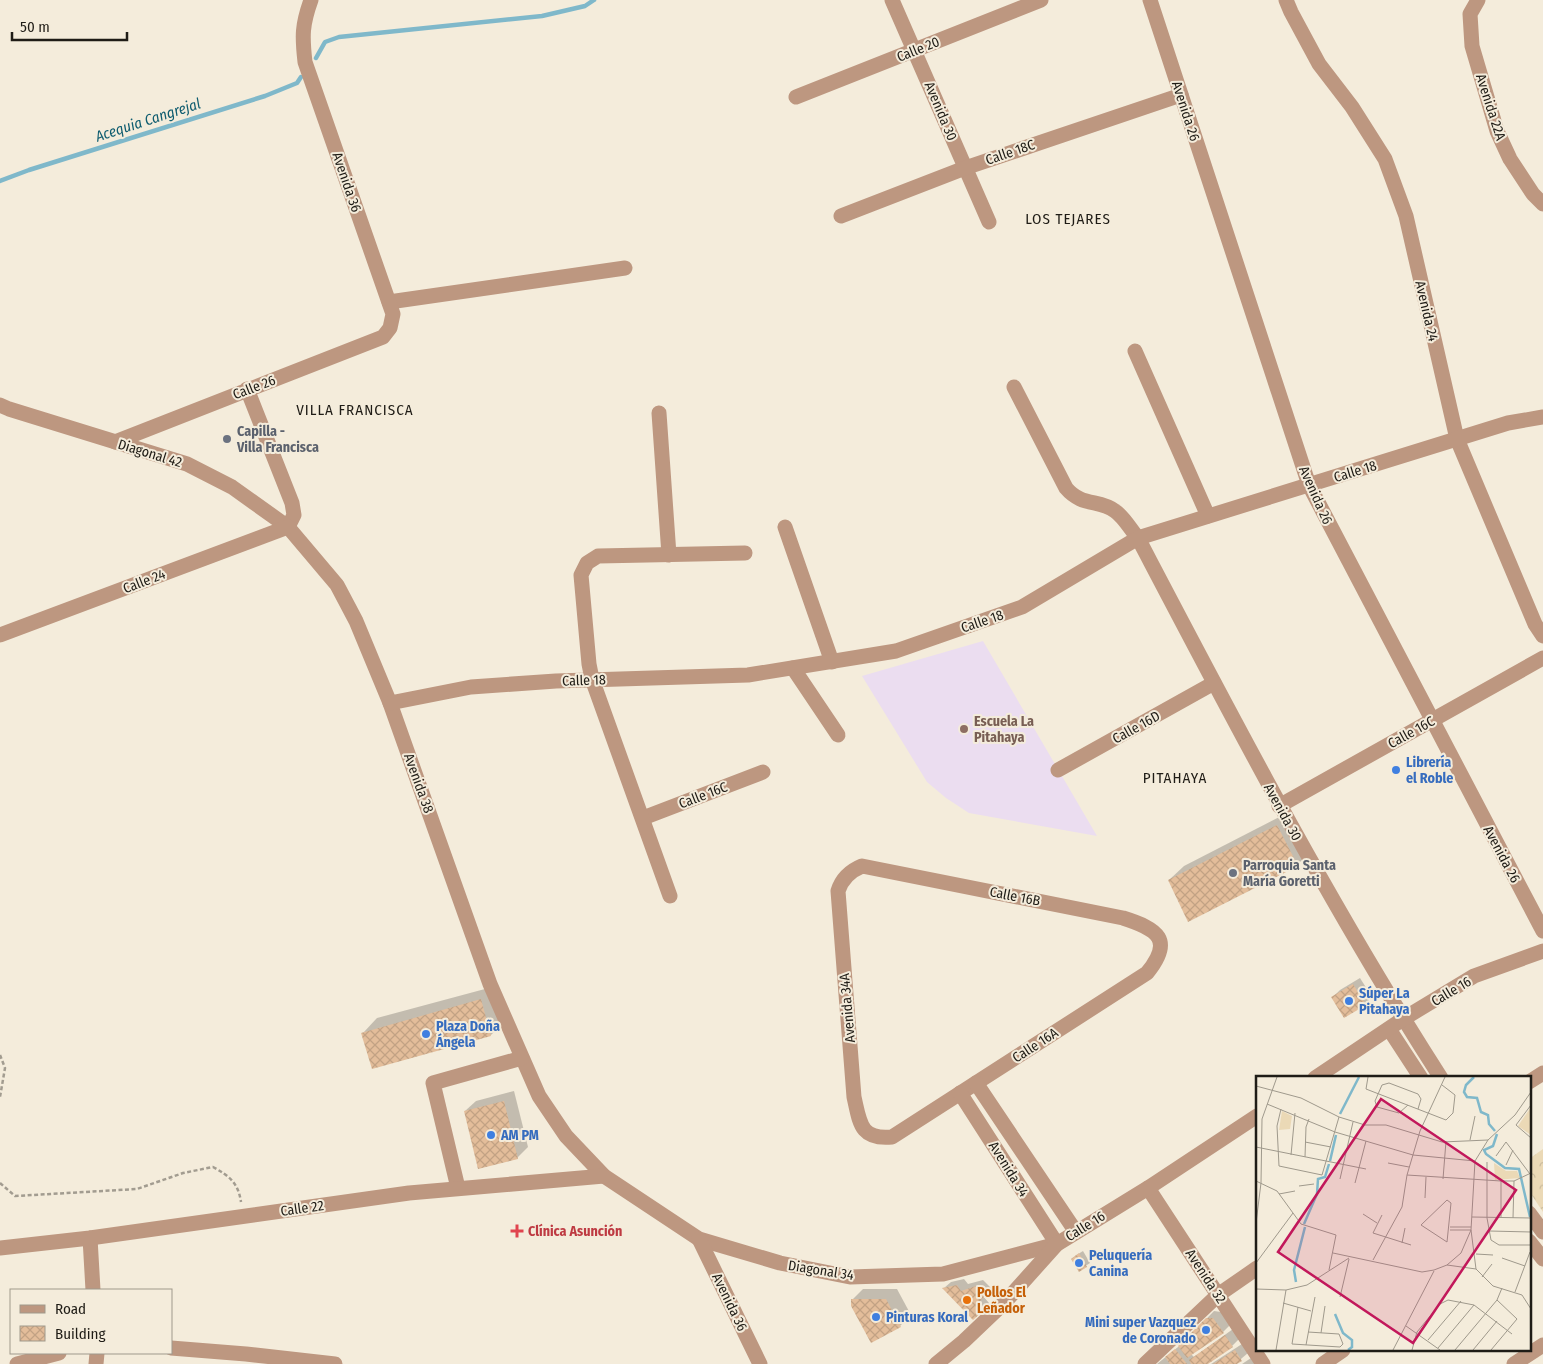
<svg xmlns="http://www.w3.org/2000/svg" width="1543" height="1364" font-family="'Fira Sans Condensed',sans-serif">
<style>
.education{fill:#ebddf0}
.park{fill:url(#park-crowns)}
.shadow{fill:#0003}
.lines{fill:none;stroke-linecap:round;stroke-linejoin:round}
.stream{stroke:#7fb8ca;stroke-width:4.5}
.building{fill:url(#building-cross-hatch)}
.path{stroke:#a29c90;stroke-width:2.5;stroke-dasharray:4 2.5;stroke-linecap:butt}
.minor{stroke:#bd9780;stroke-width:15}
.worship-dot{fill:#6b7280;stroke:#f4ecdb;stroke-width:2}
.education-dot{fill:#8d6e63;stroke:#f4ecdb;stroke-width:2}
.shop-dot{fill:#3f7fe0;stroke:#f4ecdb;stroke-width:2}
.health-dot{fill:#e0444e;stroke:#f4ecdb;stroke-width:2}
.food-dot{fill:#e8710a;stroke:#f4ecdb;stroke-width:2}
.labels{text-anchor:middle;stroke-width:4;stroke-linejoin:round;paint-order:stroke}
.street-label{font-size:14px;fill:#1f1c16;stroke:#f4ecdb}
.worship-label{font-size:14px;font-weight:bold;fill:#5b616d;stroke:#f4ecdb;text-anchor:start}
.education-label{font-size:14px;font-weight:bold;fill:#785e54;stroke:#f4ecdb;text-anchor:start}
.shop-label{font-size:14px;font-weight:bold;fill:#366cbe;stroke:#f4ecdb;text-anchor:start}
.health-label{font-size:14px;font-weight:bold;fill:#be3a42;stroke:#f4ecdb;text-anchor:start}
.food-label{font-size:14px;font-weight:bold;fill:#c56008;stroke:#f4ecdb;text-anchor:start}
.water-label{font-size:15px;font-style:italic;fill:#105d70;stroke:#f4ecdb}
.neighbourhood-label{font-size:15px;letter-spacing:1px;fill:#1f1c16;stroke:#f4ecdb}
.inset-river{fill:none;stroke:#7fb8ca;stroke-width:2.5}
.inset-road{fill:none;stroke:#9f998c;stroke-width:1}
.view{fill:#c2185b;fill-opacity:0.15;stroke:#c2185b;stroke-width:2.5}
.inset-edge{fill:none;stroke:#1f1c16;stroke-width:2.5}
</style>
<defs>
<pattern id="park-crowns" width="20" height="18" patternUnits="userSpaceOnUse" patternTransform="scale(1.25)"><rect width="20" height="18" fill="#ebd9b6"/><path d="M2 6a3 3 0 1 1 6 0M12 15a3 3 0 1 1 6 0" fill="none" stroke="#c9ba9c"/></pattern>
<pattern id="building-cross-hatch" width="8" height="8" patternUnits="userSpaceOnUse" patternTransform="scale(1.25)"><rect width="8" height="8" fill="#e3bd9a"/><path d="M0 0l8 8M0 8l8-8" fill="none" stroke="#c2a284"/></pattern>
</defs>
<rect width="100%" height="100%" fill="#f4ecdb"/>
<!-- education -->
<polygon class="education" points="983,641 1097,836 969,813 946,798 927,782 862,676"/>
<!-- park -->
<polygon class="park" points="1543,1149 1543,1212 1529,1191 1529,1159"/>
<!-- shadow -->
<g class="shadow">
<polygon points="1291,811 1312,850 1297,865 1188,920 1169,880 1184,866"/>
<polygon points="1360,978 1372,997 1365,1004 1333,997 1340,990"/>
<polygon points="496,986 506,1020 491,1035 373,1068 363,1033 377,1018"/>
<polygon points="514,1091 528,1147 517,1158 465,1111 476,1101"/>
<polygon points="1083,1251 1090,1263 1079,1270 1075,1256"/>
<polygon points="964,1279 968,1284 983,1280 991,1288 983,1296 989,1303 973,1319 944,1288 951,1282"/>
<polygon points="863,1289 897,1289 911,1315 900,1326 852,1300"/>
<polygon points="1214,1311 1221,1312 1230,1325 1223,1332 1191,1354 1194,1357 1233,1329 1239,1339 1232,1346 1206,1364 1157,1364 1183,1343"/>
<polygon points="1242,1344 1248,1353 1235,1364 1211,1364"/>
<polygon points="1251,1358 1255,1364 1242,1364"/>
</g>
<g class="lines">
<!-- stream -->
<g class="stream">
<polyline points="316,58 325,42 339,37 542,16 585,6 594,0"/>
<polyline points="0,181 29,170 265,96 297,83 301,77"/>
</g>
</g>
<!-- building -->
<g class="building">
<polygon points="1277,825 1298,866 1188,922 1168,880"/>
<polygon points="1353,984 1366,1005 1344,1018 1331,997"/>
<polygon points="481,999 491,1036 372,1069 361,1033"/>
<polygon points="504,1101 518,1159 478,1169 464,1111"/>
<polygon points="1079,1253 1087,1267 1079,1272 1071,1259"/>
<polygon points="957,1285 961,1291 976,1286 985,1296 977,1304 983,1311 973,1320 942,1288"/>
<polygon points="851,1299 886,1299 901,1327 871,1343 851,1306"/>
<polygon points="1206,1318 1213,1318 1224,1333 1187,1358 1178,1346"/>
<polygon points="1225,1335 1233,1347 1208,1364 1191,1364 1189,1360"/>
<polygon points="1175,1349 1187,1364 1170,1364 1165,1357"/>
<polygon points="1235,1350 1242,1361 1237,1364 1213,1364"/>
</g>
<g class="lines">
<!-- path -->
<g class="path">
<polyline points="0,1055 5,1068 0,1097"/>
<path d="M0,1183L15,1196L137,1189L183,1173L213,1167C229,1176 238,1182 241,1202"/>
</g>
<!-- minor -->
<g class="minor">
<polyline points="892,0 989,222"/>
<polyline points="1150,0 1309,485 1543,931"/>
<polyline points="1286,0 1291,12 1319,64 1352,107 1385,159 1406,216 1457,439 1535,624 1543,636"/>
<polyline points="1478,0 1470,14 1472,46 1497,131 1510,159 1533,194 1543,204"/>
<polyline points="796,97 1041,0"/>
<polyline points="841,216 965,168 1181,95"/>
<polyline points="389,302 625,268"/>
<polyline points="1135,351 1208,516"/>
<path d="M1014,387L1066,488C1082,507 1099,499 1115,511C1124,517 1131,530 1138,538C1234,721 1329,904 1441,1078"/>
<polyline points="247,389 292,503 294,515 288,527"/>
<polyline points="0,405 9,409 187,464 232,487 288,527 337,585 356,621 390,703 490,984 539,1096 566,1136 604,1176 699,1239 780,1263 850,1277 943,1274 1057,1244"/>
<polyline points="659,413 669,555"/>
<path d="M115,442L383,337L390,328L393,314L305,62C302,36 302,25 311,0"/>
<polyline points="785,527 832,662"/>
<polyline points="0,635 288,527"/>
<polyline points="793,668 838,735"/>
<polyline points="390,703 471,687 556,681 748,675 896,651 1022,607 1138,538 1508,423 1543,417"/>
<polyline points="1058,770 1214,683"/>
<polyline points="1279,806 1543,658"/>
<polyline points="643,818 763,772"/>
<path d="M862,866L1123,918C1158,929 1174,940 1147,973L892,1137C860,1140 860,1123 854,1097L838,891C842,878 850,871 862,866Z"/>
<polyline points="670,896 592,679 589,664 581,575 587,563 598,556 745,553"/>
<polyline points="1389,1029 1421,1078"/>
<polyline points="1315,1078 1403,1019 1474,976 1543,951"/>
<polyline points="1529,1082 1543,1073"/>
<polyline points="976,1083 1076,1232"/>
<polyline points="960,1093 1057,1244"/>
<polyline points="458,1188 433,1083 522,1058"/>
<polyline points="1148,1188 1263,1364"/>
<polyline points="1529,1213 1543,1232"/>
<polyline points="90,1238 93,1290"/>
<polyline points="699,1239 760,1364"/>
<polyline points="1529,1241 1543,1259"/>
<polyline points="0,1248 90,1238 409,1193 604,1176"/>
<polyline points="171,1348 246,1354 335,1364"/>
<polyline points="17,1364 59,1353"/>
<polyline points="96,1364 97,1353"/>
<polyline points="936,1364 964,1341 1005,1302 1057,1244 1148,1188 1257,1116"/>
<polyline points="1145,1364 1218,1295 1257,1268"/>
<polyline points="1323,1364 1343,1350"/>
<polyline points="1514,1364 1543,1345"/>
</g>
</g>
<!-- markers -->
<g class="worship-dot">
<circle cx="227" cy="439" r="5"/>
<circle cx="1233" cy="873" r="5"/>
</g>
<circle class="education-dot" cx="964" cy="729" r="5"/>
<g class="shop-dot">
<circle cx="1396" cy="770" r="5"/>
<circle cx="1349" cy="1001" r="5"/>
<circle cx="426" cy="1034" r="5"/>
<circle cx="491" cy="1135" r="5"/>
<circle cx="1079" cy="1263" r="5"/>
<circle cx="876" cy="1317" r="5"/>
<circle cx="1206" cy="1330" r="5"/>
</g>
<path class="health-dot" d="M514.5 1223.5h5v5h5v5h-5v5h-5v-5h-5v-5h5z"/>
<circle class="food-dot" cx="967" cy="1300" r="5"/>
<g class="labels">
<!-- street labels -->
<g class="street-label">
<text transform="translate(918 49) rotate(-22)" y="5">Calle 20</text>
<text transform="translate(1491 107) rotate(72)" y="5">Avenida 22A</text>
<text transform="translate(941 111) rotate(67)" y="5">Avenida 30</text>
<text transform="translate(1186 111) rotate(72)" y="5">Avenida 26</text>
<text transform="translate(1010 152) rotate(-19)" y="5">Calle 18C</text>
<text transform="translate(347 182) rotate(71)" y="5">Avenida 36</text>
<text transform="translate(1427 311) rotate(77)" y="5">Avenida 24</text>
<text transform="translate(254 387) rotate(-21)" y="5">Calle 26</text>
<text transform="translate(150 453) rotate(17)" y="5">Diagonal 42</text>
<text transform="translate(1355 471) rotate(-17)" y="5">Calle 18</text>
<text transform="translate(1316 495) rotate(66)" y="5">Avenida 26</text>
<text transform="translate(144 581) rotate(-21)" y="5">Calle 24</text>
<text transform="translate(982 621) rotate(-19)" y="5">Calle 18</text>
<text transform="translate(584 680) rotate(-2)" y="5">Calle 18</text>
<text transform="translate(1136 727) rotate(-29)" y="5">Calle 16D</text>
<text transform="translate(1411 732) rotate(-29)" y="5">Calle 16C</text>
<text transform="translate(419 783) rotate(70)" y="5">Avenida 38</text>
<text transform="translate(703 795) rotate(-21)" y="5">Calle 16C</text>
<text transform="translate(1283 812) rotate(61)" y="5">Avenida 30</text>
<text transform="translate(1502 854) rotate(62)" y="5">Avenida 26</text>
<text transform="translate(1015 896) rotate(11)" y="5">Calle 16B</text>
<text transform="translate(1451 991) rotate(-31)" y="5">Calle 16</text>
<text transform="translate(847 1008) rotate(-95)" y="5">Avenida 34A</text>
<text transform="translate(1035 1045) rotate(-33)" y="5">Calle 16A</text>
<text transform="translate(1009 1169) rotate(58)" y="5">Avenida 34</text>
<text transform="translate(302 1208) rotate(-8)" y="5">Calle 22</text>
<text transform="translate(1085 1226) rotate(-32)" y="5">Calle 16</text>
<text transform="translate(821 1270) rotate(9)" y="5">Diagonal 34</text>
<text transform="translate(1206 1276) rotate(57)" y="5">Avenida 32</text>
<text transform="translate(730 1302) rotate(64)" y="5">Avenida 36</text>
</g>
<!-- worship labels -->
<g class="worship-label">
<text x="237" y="436">Capilla -<tspan x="237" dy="16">Villa Francisca</tspan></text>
<text x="1243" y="870">Parroquia Santa<tspan x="1243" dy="16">María Goretti</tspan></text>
</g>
<!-- education labels -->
<g class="education-label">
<text x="974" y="726">Escuela La<tspan x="974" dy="16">Pitahaya</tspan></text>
</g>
<!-- shop labels -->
<g class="shop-label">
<text x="1406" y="767">Librería<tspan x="1406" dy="16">el Roble</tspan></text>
<text x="1359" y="998">Súper La<tspan x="1359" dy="16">Pitahaya</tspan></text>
<text x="436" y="1031">Plaza Doña<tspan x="436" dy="16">Ángela</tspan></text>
<text x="501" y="1140">AM PM</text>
<text x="1089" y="1260">Peluquería<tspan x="1089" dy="16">Canina</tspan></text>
<text x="886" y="1322">Pinturas Koral</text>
<text x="1196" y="1327" text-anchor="end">Mini super Vazquez<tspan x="1196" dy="16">de Coronado</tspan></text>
</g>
<!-- health labels -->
<g class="health-label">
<text x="528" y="1236">Clínica Asunción</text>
</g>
<!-- food labels -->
<g class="food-label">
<text x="977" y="1297">Pollos El<tspan x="977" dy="16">Leñador</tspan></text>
</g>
<!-- water labels -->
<g class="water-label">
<text transform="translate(148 120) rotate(-18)" y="5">Acequia Cangrejal</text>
</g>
<!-- neighbourhood labels -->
<g class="neighbourhood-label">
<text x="1068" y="224">LOS TEJARES</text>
<text x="355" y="415">VILLA FRANCISCA</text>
<text x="1175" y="783">PITAHAYA</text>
</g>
</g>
<!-- overview -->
<g transform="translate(1256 1076)">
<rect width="275" height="275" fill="#f4ecdb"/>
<path d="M26,35L36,40L34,53L23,54ZM238,87L250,95H261L264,102L239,104Z" fill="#ebd9b6"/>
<path d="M275,31V59L262,50Z" fill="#ebd9b6"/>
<path class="inset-river" d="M218,1L210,9L208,16L211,21L221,22L225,36L232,39L233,48L239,55M84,38L103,1M241,58L237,70L228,74L230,78L249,92L263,93L274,141M74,85L80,59M48,148L61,118L62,103L69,101L73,88M40,206L38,194L49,151M79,238L87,257L96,264V271L92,274"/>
<path class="inset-road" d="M112,1L110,13L190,44L197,37L199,19L186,9M0,10L45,22L83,41L109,49H130L186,66L232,64M11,28L79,56L157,79L219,85M152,29L143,37L121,31L119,25L126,9L133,7L162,18L165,23L162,33M275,29L260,49L275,62M25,33L21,50L23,90L66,99L83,41M214,64L219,40M49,66L75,71M0,71L110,93M35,79L39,37M240,80L250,66L274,98M49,81L50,51L53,43M231,86V142L235,164L243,169H275M132,87L153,91M250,89L257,74M151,99L245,105H258L275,97M84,103L97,46M187,103L190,65M0,105L21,115L45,148L80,159L73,194M245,105V142M99,107L110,65M43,110L58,108M23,118L39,115M169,122L170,101M191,124L195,127L191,166L165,149ZM107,138L121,147M126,139L117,157L155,169M216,141L275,142M257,142L258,105M0,147L5,107L6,43L21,1M194,151H215M194,154H215M233,155L275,156M146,167L149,152M77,177L166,196L178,194L191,189L205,177L215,154M220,178L237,179M246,182L269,190M117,184L146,131L151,99L164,55L189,1M0,187L37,137M191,189L220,193M220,193L215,154L219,85L232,64L259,39L275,16M220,193L237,210L266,219L275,233M226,201L236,188M0,213L30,214L51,209L93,182M259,216L274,176M84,221L93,183M27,227L55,235M42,231L36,268L84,271L87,268L83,258L52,256M150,250L184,274M65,257L69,230M172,264L205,225M50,269L59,221M182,272L218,229M20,274L30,214M137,274L178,195M156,274L161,256L184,228L192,224L218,229L256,258M199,274L241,224L246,212M217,274L241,245M235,274L261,243L241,224"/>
<path class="view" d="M125,23L260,114L157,267L22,176Z"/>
<rect width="275" height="275" class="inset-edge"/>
</g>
<!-- legend -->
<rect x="10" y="1289" width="162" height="65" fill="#f4ecdb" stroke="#9f998c"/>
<rect x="20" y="1305" width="25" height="8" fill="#bd9780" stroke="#9f998c"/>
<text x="55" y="1314" font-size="15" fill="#1f1c16">Road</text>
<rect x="20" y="1326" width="25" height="15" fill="url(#building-cross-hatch)" stroke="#9f998c"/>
<text x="55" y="1339" font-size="15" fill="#1f1c16">Building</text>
<!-- scale -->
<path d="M12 32v8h115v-8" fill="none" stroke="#1f1c16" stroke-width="2.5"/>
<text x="20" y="32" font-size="15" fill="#1f1c16" stroke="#f4ecdb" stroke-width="4" paint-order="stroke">50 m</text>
</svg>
